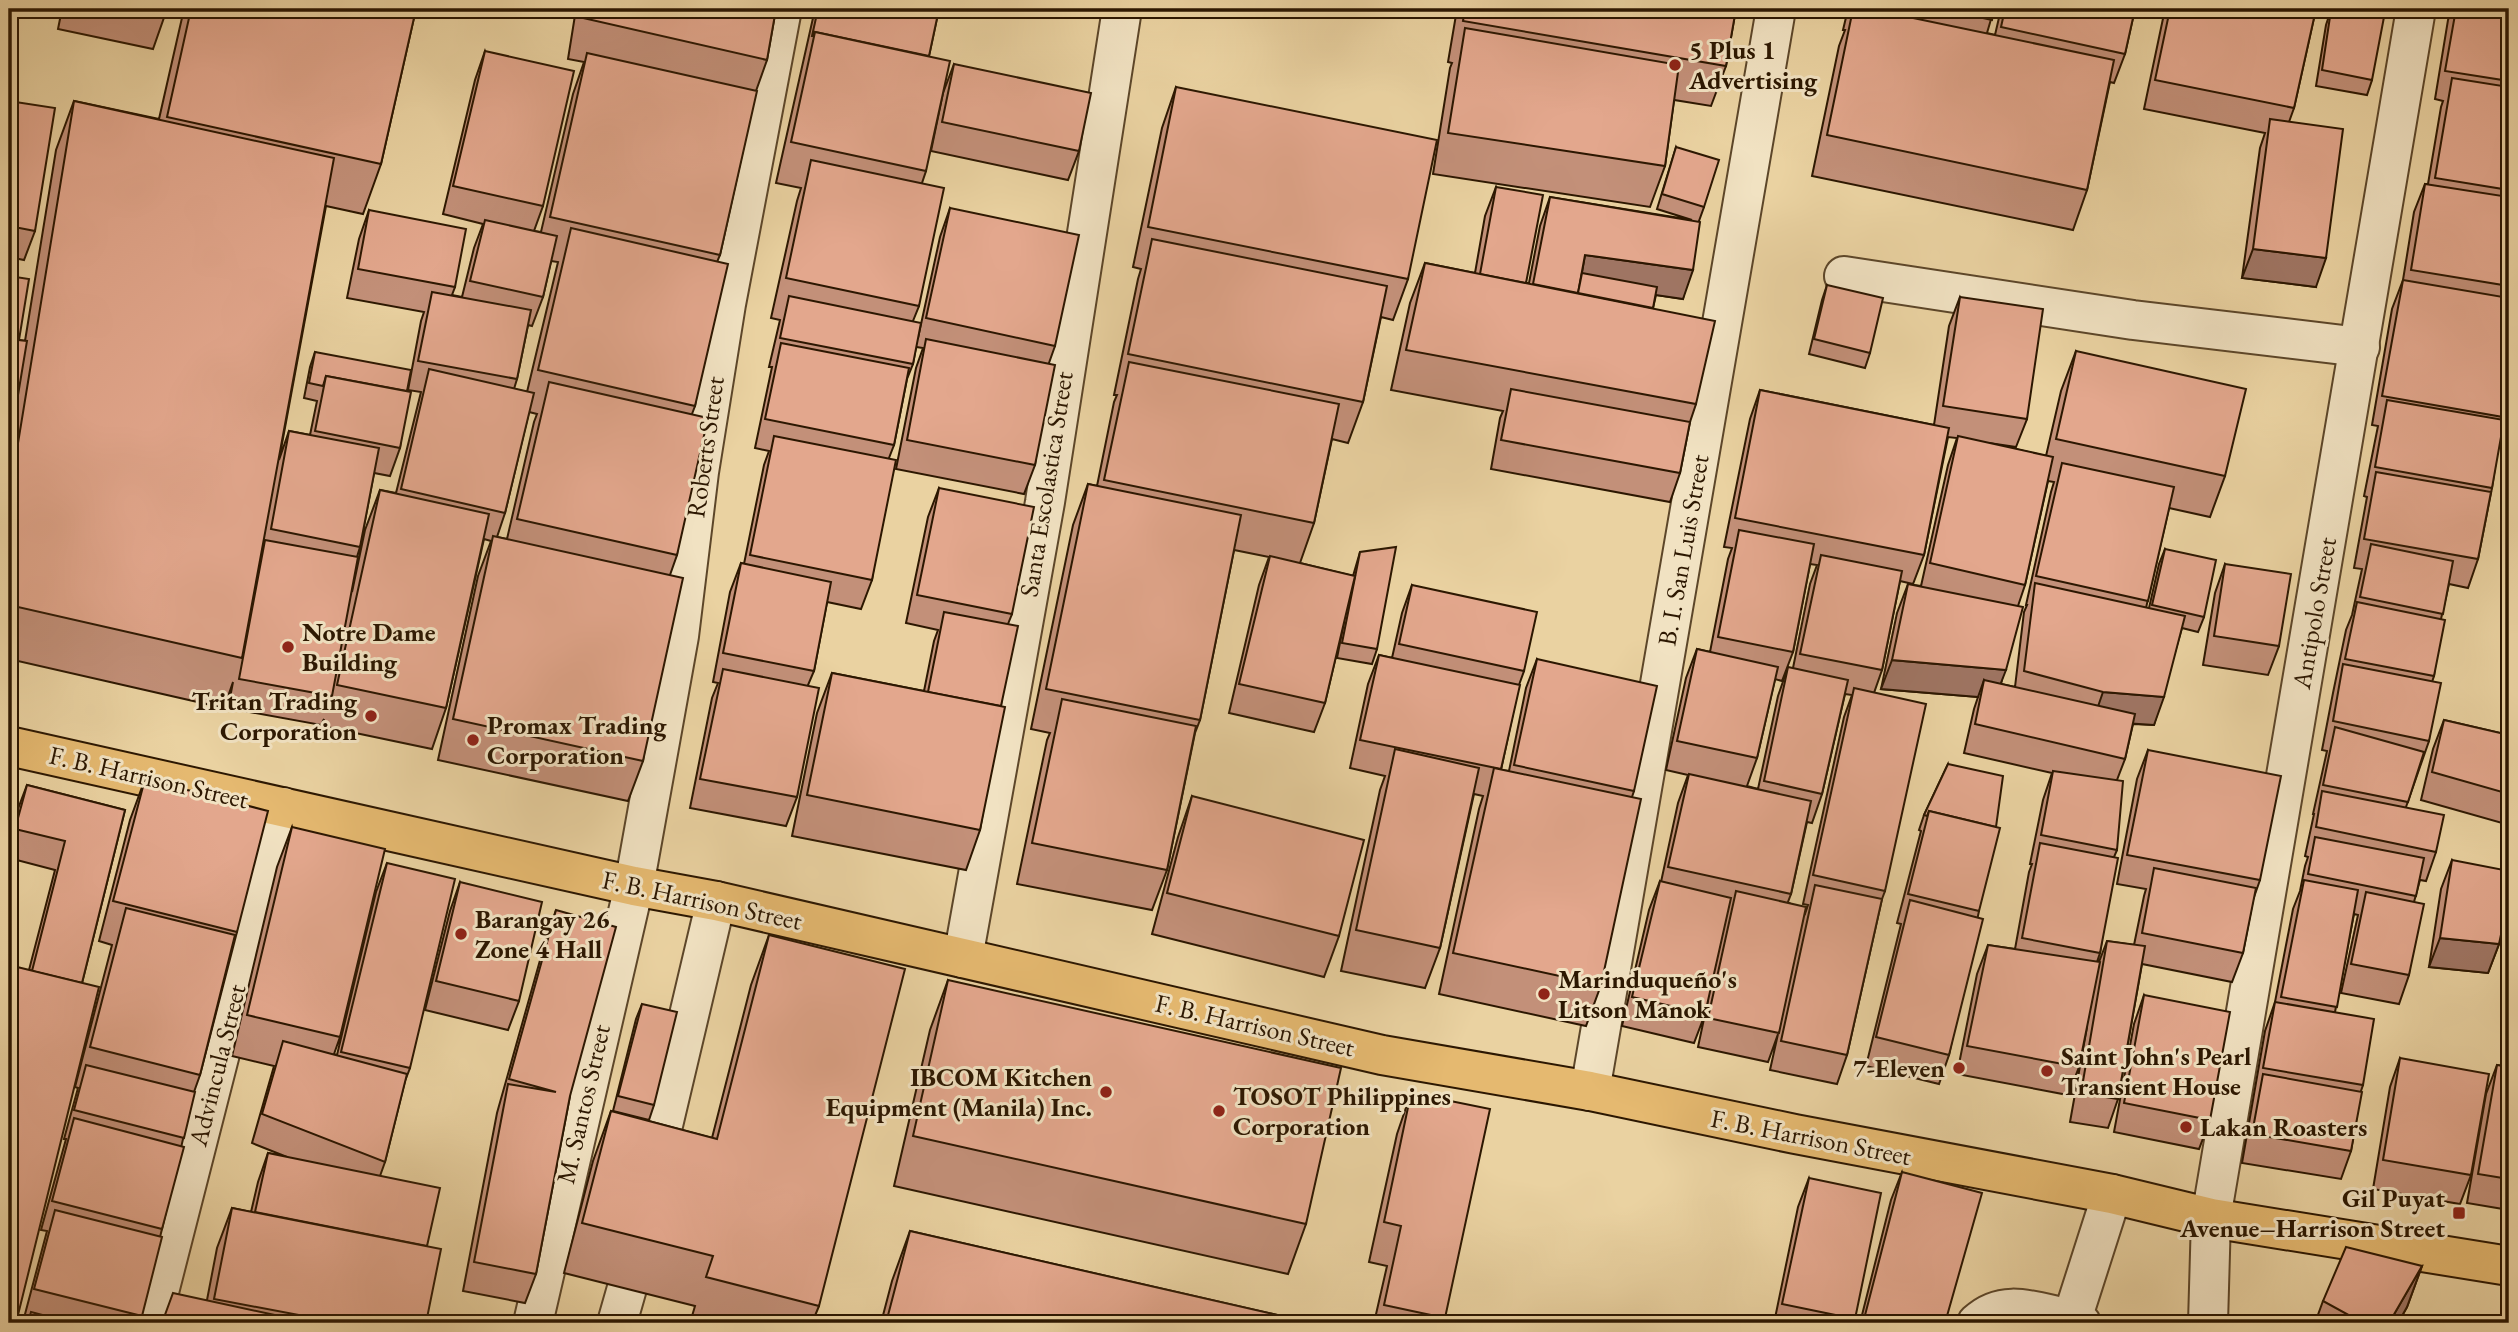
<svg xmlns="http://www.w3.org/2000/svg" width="2518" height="1332" font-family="'EB Garamond',serif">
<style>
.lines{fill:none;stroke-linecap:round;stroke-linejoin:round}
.minor-casing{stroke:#5c4629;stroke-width:42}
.major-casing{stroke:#2c1701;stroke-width:42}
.minor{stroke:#f1e2c2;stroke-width:38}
.major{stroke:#e5b970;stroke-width:38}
.wall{fill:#c39079;stroke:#2c1701;stroke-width:2;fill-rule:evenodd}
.shaded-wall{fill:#9f7563;stroke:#2c1701;stroke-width:2}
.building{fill:#e3a78d;stroke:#2c1701;stroke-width:2}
.poi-dot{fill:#8f2418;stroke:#f1e2c2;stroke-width:2.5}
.labels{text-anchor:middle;stroke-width:6;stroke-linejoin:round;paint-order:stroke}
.poi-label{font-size:26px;font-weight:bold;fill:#2c1701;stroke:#f1e2c2;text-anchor:start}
.street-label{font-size:26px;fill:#2c1701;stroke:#f1e2c2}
</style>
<rect width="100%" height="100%" fill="#ead2a1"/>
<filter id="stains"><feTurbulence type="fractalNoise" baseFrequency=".00286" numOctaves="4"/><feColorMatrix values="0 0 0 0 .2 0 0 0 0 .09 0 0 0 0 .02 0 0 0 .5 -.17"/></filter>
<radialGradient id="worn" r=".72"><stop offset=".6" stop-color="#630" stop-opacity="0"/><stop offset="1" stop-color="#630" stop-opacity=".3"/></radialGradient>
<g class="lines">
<!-- minor casing -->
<g class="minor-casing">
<g id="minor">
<polyline points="1844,276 2133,320 2360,347"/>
<polyline points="963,958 1045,502 1122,9"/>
<polyline points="1590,1091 1776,9"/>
<polyline points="651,1176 716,901"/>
<polyline points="151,1323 283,807"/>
<polyline points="533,1323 634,886 679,636 699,472 726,304 782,9"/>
<polyline points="617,1323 627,1288"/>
<path d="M1977,1323C2005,1297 2037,1313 2072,1319"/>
<polyline points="2081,1323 2072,1319 2112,1194"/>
<polyline points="2208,1323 2211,1218 2416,9"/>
</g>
</g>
<!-- major casing -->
<g class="major-casing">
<polyline id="major" points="9,746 634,886 716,901 1382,1055 1590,1091 1795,1134 2112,1194 2211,1218 2509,1266"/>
</g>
<!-- minor -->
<use href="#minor" class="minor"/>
<!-- major -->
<use href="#major" class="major"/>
</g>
<!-- wall -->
<g class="wall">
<polygon points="62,9 167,9 153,49 58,29"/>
<path d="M184,9H416L381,164L363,214L326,206L279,460L289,431L310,435L317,401L304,398L310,367L315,352L407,391L400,448L390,476L374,473L360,547L357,557L352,592L365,530L380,490L396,493L421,392L408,390L421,321L424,312L347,298L359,239L369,210L455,287L452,295L462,297L474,248L483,224L443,214L475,80L485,51L543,206L534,231L541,232L573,94L584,62L568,59L576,9H776L767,60L756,91L720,255L717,262L695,406L692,414L677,555L670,575L643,761L628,801L438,760L478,576L491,541L484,539L446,708L432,749L322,726L324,719L321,725L228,708L233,682L224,708L9,659V276L19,340L25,341L56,150L74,101L159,119ZM551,261L558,262L527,392L514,389L517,379L528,325L532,326L543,297ZM529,412L537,414L534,422L507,539L497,537L505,513Z"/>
<polygon points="815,9 939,9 929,56 926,171 922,183 919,306 913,321 918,338 940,237 950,208 1055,346 1049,363 1035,465 1024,494 896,469 916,368 923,348 916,347 913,364 907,379 894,445 889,458 872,580 861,609 827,602 814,671 808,685 797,797 786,826 690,808 712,698 718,683 713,682 730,592 741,563 744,564 764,465 769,451 755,448 772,367 769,367 780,320 771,318 797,201 801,188 776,183"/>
<polygon points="1457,9 1736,9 1726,66 1711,106 1674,100 1665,166 1650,207 1433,174 1450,68 1452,63 1448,62"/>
<polygon points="1848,9 1994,9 1987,33 1995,35 2001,9 2135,9 2125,54 2114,83 2110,82 2087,190 2073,230 1812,176 1839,46 1845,30 1843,30"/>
<polygon points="2165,9 2316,9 2294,108 2289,122 2316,287 2242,278 2260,148 2265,133 2144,109"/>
<polygon points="2449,9 2509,9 2509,382 2502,420 2492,488 2478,559 2468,588 2449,584 2441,619 2434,676 2432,682 2429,741 2406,807 2436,852 2426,881 2420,880 2414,902 2409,975 2399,1004 2341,993 2358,915 2354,914 2335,1012 2363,1085 2361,1091 2351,1151 2341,1179 2242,1163 2265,1031 2275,1002 2293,909 2300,891 2305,866 2308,857 2305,856 2314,814 2313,814 2327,751 2322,750 2333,693 2346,630 2352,615 2362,569 2354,568 2367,497 2364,496 2378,426 2372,425 2392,309 2403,280 2414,212 2425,184 2428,184 2441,107 2443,101 2435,99 2448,20 2451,12 2448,11"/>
<polygon points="2331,10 2372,80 2367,95 2316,86 2326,25"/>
<polygon points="954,64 1079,151 1068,180 931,151 943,93"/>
<polygon points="1176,87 1408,279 1393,320 1381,317 1363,402 1348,443 1332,439 1314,523 1300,563 1353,576 1360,552 1377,649 1372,664 1337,658 1344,622 1325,703 1314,732 1229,713 1259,585 1269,557 1234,550 1200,720 1195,733 1167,870 1152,910 1017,884 1047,740 1050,733 1031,729 1073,525 1088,484 1097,486 1114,402 1117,395 1114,395 1138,279 1141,269 1133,267 1162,128"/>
<polygon points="9,101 35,231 24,260 9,257"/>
<polygon points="1676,147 1704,207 1699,221 1683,299 1656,295 1653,308 1696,404 1690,422 1680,473 1670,502 1491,469 1500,418 1503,411 1391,390 1410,303 1425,263 1475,273 1485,216 1496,187 1526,283 1529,283 1540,226 1550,197 1692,220 1657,209"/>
<polygon points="1827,285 1870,353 1865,368 1809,354 1822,300"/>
<path d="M1960,297L2027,419L2016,447L1989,443L2046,456L2061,391L2076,351L2225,476L2210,517L2169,508L2146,608H2149L2159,564L2165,549L2204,617L2198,632L2182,628L2154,725L2133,724L2125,759L2117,780V850L2114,857L2100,953L2097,962H2099L2107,941L2134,945L2144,896L2146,889L2117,884L2137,779L2148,750L2260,880L2253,900L2243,953L2232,982L2142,964L2118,1099L2108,1128L2070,1122L2087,1027L2079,1067L2068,1095L1957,1074L1977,974L1988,945L2015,949L2029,872L2032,864H2030L2043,800L2052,773L1964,753L1974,709L1978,697L1881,689L1897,613L1908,584L1921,586L1948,465L1957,438L1948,437L1924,555L1913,584L1900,581L1882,670L1874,693L1885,891L1882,899L1847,1055L1837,1084L1770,1070L1778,1034L1768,1062L1698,1047L1708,1000L1705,1014L1694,1043L1622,1026L1649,910L1660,881L1661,882L1678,803L1688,775L1666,770L1686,678L1697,649L1710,652L1728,559L1732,548L1724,547L1750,419L1760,390L1934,425L1949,326ZM2048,481L2054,482L2051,492L2026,605H2027L2024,612L2015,687L2001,684L2018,606L2025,585ZM1810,564L1817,565L1810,584L1793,668L1788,667L1778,696L1758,789L1747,786L1757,758L1775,679L1782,681L1793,652ZM1845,694L1852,695L1844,717L1803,904L1808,905L1805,914L1788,902L1791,894L1807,822L1812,823L1822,794Z"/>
<polygon points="2509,418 2509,443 2505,442"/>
<polygon points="939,488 1012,614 1008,624 1001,706 980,830 966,870 792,836 817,713 832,673 924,691 934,641 938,630 906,623 928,517"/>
<polygon points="2225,564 2279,646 2268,675 2203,665 2215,593"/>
<polygon points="1412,585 1524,671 1519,685 1501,770 1509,771 1526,688 1537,659 1634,791 1632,797 1601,985 1586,1026 1439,994 1479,809 1483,796 1474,794 1440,948 1425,988 1341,971 1380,790 1385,776 1350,768 1368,684 1379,655 1392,658 1402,613"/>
<polygon points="2444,720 2509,735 2509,825 2421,800 2433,749"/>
<polygon points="1948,764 1979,911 1949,1055 1939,1084 1866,1066 1901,924 1897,923 1921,831 1919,830 1924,815"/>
<polygon points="145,779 237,932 200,1075 194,1092 162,1229 139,1323 27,1323 29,1319 24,1318 47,1231 41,1230 66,1139 64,1139 78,1088 75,1087 112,945 99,941 130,820"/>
<polygon points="27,785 125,810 82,983 29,970 55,870 9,858 9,842 16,814"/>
<polygon points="1192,796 1339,936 1324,977 1152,934 1178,837"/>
<polygon points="292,827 340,1037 334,1054 337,1055 376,892 387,863 410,1068 405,1081 385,1162 380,1176 427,1246 426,1323 162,1323 207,1300 217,1248 232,1208 251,1212 258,1182 268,1153 287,1157 252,1143 274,1066 232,1056 277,867"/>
<polygon points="2452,860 2499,944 2488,973 2429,967 2441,889"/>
<polygon points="460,882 519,1001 508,1030 425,1010 450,911"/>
<polygon points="556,910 570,1096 536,1274 525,1303 463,1291 497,1113 546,939"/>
<polygon points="769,935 819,1306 812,1323 690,1323 695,1306 564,1273 593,1161 611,1111 712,1138 751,985"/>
<polygon points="948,980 1306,1224 1288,1274 894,1186 930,1030"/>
<polygon points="2144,995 2210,1120 2199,1149 2114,1132 2134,1024"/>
<polygon points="642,1004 654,1105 649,1120 613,1111 636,1019"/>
<polygon points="2400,1058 2471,1175 2460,1204 2373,1189 2390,1087"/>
<polygon points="2497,1065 2509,1067 2509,1210 2467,1203 2486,1094"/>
<polygon points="1411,1093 1445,1318 1443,1323 1374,1323 1387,1266 1369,1262 1397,1134"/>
<polygon points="1902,1172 1945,1323 1860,1323 1891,1200"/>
<polygon points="1809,1178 1855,1319 1853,1323 1774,1323 1798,1207"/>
<polygon points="910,1231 1312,1323 881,1323 892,1281"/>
<polygon points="2422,1266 2407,1307 2398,1323 2315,1323 2323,1301"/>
</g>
<!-- shaded-wall -->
<g class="shaded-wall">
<polygon points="2253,249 2326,258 2316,287 2242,278"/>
<polygon points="1585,255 1693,270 1683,299 1580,284"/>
<polygon points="1892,660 2006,670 1995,698 1984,680 1978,697 1881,689"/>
<polygon points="2103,692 2164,697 2154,725 2093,721"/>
<polygon points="2440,938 2499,944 2488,973 2429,967"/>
<polygon points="2422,1266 2407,1307 2398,1323 2389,1323"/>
</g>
<!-- building -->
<g class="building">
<polygon points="191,9 416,9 381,164 167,117"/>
<polygon points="584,9 776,9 767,60 583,18"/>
<polygon points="818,9 939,9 929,56 815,32 813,36 812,36"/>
<polygon points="1465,9 1736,9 1726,66 1463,21"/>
<polygon points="1853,9 1870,9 2114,60 2087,190 1827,135"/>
<polygon points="1943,9 1994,9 1992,20"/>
<polygon points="2005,9 2135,9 2125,54 2001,27"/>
<polygon points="2170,9 2316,9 2294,108 2155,80"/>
<polygon points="2456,9 2509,9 2509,81 2445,71"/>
<polygon points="2331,10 2384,17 2372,80 2322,70"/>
<polygon points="1465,28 1679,65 1665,166 1448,133"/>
<polygon points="815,32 950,61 926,171 791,142"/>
<polygon points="485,51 574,71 543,206 453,186"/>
<polygon points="587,53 757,91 720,255 550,217"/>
<polygon points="954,64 1091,93 1079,151 942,122"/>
<polygon points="2452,78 2509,87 2509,190 2435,178"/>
<polygon points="1176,87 1437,140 1408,279 1148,227"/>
<polygon points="9,101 55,108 35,231 9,226"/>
<polygon points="74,101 334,158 242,658 9,605 9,498"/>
<polygon points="2270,119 2343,129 2326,258 2253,249"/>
<polygon points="1676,147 1719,160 1704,207 1662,194"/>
<polygon points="811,160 944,188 919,306 786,278"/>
<polygon points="2425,184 2509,197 2509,286 2411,270"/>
<polygon points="1496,187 1543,195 1526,283 1480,274"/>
<polygon points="1550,197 1700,222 1693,270 1585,255 1578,293 1533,284"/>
<polygon points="950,208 1079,235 1055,346 926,318"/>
<polygon points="369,210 466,229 455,287 358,269"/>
<polygon points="485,220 557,236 543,297 470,281"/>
<polygon points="571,228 728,264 695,406 538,370"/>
<polygon points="1152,239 1387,286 1363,402 1128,354"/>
<polygon points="1425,263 1715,321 1696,404 1406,350"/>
<polygon points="1582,273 1657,287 1653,308 1578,293"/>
<polygon points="9,276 29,279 19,340 9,339"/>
<polygon points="2403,280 2509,298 2509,382 2503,417 2382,396"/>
<polygon points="1827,285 1883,298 1870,353 1814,339"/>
<polygon points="432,292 531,310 517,379 418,361"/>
<polygon points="789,296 921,323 913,364 780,338"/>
<polygon points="1960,297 2043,309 2027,419 1943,406"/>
<polygon points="9,339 27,341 9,449"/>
<polygon points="926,339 1055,365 1035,465 907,440"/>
<polygon points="781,343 909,368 894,445 765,419"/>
<polygon points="2076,351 2246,389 2225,476 2056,439"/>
<polygon points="315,352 411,370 407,391 326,376 323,386 309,383"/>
<polygon points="1129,362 1339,404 1314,523 1104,480"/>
<polygon points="429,369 534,393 505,513 401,489"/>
<polygon points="326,376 411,392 400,448 315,431"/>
<polygon points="549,382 708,418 677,555 517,519"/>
<polygon points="1511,389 1690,422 1680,473 1501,440"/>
<polygon points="1760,390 1949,428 1924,555 1735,518"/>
<polygon points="2387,400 2504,420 2492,488 2375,467"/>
<polygon points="289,431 379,448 360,547 271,529"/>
<polygon points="774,436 896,460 872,580 750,555"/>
<polygon points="1958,436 2053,457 2025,585 1930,563"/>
<polygon points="2062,463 2174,487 2148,601 2036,576"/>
<polygon points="2376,472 2491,492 2478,559 2364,539"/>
<polygon points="1088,484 1241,515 1200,720 1046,689"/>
<polygon points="939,488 1034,507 1012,614 917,595"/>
<polygon points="380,490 489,514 446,708 337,685"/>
<polygon points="1739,530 1814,544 1793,652 1718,637"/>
<polygon points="493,536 683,578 643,761 453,719"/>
<polygon points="265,540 358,557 332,696 239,679"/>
<polygon points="2371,544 2453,561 2443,614 2360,597"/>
<polygon points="1396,547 1377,649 1342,643 1360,552"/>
<polygon points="2165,549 2216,560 2204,617 2152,605"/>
<polygon points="1821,555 1902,571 1882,670 1800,654"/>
<polygon points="1270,556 1355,576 1325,703 1239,684"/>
<polygon points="741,563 831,582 814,671 723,653"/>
<polygon points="2225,564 2291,574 2279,646 2214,636"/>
<polygon points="2035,583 2185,616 2164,697 2103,692 2024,671"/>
<polygon points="1908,584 2023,607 2006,670 1892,660"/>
<polygon points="1412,585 1537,612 1524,671 1399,644"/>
<polygon points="2357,602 2445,620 2434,676 2345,659"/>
<polygon points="944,612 1018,626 1001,706 928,692"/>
<polygon points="1697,649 1778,667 1757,758 1677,741"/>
<polygon points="1379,655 1520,685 1501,769 1360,740"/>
<polygon points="1537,659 1657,686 1634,791 1514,765"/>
<polygon points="2343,664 2441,683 2429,741 2333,721"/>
<polygon points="1788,667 1848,680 1822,794 1764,781"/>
<polygon points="723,669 819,688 797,797 700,779"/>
<polygon points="832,673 1005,707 980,830 807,795"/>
<polygon points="1984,680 2135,714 2125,759 1975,724"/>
<polygon points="1854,688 1926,704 1885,891 1813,875"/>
<polygon points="1062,699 1196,726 1167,870 1032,843"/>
<polygon points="2444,720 2509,735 2509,794 2432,772"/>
<polygon points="2335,727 2424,752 2408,802 2323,785"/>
<polygon points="1395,749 1479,768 1440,948 1356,930"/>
<polygon points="2148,750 2281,776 2260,880 2127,855"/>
<polygon points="1948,764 2003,776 1996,827 1929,811 1927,816 1924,815"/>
<polygon points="1494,768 1641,799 1601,985 1453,953"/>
<polygon points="2053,771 2123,781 2117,850 2041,835"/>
<polygon points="1689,774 1811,801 1791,894 1668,867"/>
<polygon points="145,779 268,811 237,932 113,901"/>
<polygon points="27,785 125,810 82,983 32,971 65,841 15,829"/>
<polygon points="2322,791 2444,815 2436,852 2316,827"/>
<polygon points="1192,796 1364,840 1339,936 1167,893"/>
<polygon points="1929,811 2000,828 1979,911 1908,894"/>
<polygon points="292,827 385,849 340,1037 247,1015"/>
<polygon points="2315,837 2424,858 2416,896 2308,874"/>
<polygon points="2040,843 2118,858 2100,953 2022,938"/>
<polygon points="2452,860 2509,871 2509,897 2499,944 2440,938"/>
<polygon points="387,863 455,879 410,1068 341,1052"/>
<polygon points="2154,868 2256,888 2243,953 2142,933"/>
<polygon points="2304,880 2358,890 2337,1007 2281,997"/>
<polygon points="1660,881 1731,898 1705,1014 1632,997"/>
<polygon points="460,882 542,902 519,1001 436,981"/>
<polygon points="1815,885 1882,899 1847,1055 1781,1041"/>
<polygon points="1736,891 1806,907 1779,1033 1708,1018"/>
<polygon points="2366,892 2424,904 2409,975 2351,964"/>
<polygon points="1910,900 1983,919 1949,1055 1876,1037"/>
<polygon points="126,908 235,935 200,1075 90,1047"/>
<polygon points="556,910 616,927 570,1096 536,1274 474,1262 508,1084 556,1092 509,1079"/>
<polygon points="769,935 905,969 819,1306 706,1277 713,1256 582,1223 611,1111 717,1139"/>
<polygon points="2107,941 2145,946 2118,1099 2081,1093"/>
<polygon points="1988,945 2100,962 2079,1067 1967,1046"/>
<polygon points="9,965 99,987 16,1323 9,1323"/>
<polygon points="948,980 1341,1068 1306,1224 913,1136"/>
<polygon points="2144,995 2230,1012 2210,1120 2124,1103"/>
<polygon points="2275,1002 2374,1019 2363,1085 2263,1068"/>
<polygon points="642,1004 677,1012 654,1105 618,1096"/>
<polygon points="283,1041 407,1074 385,1162 262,1114"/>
<polygon points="2400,1058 2489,1074 2471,1175 2383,1160"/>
<polygon points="86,1065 195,1092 184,1138 74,1110"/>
<polygon points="2497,1065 2509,1067 2509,1179 2478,1174"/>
<polygon points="2263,1074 2362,1092 2351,1151 2252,1134"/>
<polygon points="1411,1093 1490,1109 1445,1318 1384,1305 1401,1226 1384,1222"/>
<polygon points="74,1118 184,1147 162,1229 52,1201"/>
<polygon points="268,1153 440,1188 427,1246 255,1212"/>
<polygon points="1902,1172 1982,1193 1945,1323 1863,1323"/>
<polygon points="1809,1178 1881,1193 1855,1319 1782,1304"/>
<polygon points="232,1208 441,1249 426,1323 341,1323 214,1299"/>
<polygon points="55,1210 162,1237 142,1316 34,1289"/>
<polygon points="910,1231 1312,1323 886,1323"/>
<polygon points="2346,1247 2422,1266 2389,1323 2363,1323 2323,1301"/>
<polygon points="173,1293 312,1323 162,1323"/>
<polygon points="31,1312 73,1323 28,1323"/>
</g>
<!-- markers -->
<g class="poi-dot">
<circle cx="1675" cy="65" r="7"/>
<circle cx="288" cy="647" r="7"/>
<circle cx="371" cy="716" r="7"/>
<circle cx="473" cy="740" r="7"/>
<circle cx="461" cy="934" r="7"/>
<circle cx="1544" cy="994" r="7"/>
<circle cx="1959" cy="1068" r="7"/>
<circle cx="2047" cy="1071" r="7"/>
<circle cx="1106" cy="1092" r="7"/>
<circle cx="1219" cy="1111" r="7"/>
<circle cx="2186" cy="1127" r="7"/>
<rect x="2452" y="1206" width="14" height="14" rx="3.5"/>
</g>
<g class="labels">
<!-- poi labels -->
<g class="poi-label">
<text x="1689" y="59">5 Plus 1<tspan x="1689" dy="30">Advertising</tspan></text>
<text x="302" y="641">Notre Dame<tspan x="302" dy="30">Building</tspan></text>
<text x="357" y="710" text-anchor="end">Tritan Trading<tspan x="357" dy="30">Corporation</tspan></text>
<text x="487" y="734">Promax Trading<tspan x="487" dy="30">Corporation</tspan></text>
<text x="475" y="928">Barangay 26<tspan x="475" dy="30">Zone 4 Hall</tspan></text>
<text x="1558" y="988">Marinduqueño's<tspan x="1558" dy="30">Litson Manok</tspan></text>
<text x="2061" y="1065">Saint John's Pearl<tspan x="2061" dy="30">Transient House</tspan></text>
<text x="1945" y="1077" text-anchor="end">7-Eleven</text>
<text x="1092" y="1086" text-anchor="end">IBCOM Kitchen<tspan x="1092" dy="30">Equipment (Manila) Inc.</tspan></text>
<text x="1233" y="1105">TOSOT Philippines<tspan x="1233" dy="30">Corporation</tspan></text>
<text x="2200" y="1136">Lakan Roasters</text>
<text x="2445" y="1207" text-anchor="end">Gil Puyat<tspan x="2445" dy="30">Avenue–Harrison Street</tspan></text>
</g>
<!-- street labels -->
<g class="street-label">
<text transform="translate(705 447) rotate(-82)" y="9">Roberts Street</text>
<text transform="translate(1046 484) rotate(-81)" y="9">Santa Escolastica Street</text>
<text transform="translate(1683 550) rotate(-80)" y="9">B. I. San Luis Street</text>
<text transform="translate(2314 613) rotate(-80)" y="9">Antipolo Street</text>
<text transform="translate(149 777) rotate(13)" y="9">F. B. Harrison Street</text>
<text transform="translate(702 900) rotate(12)" y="9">F. B. Harrison Street</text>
<text transform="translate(1255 1025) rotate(13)" y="9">F. B. Harrison Street</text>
<text transform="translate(217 1065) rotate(-76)" y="9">Advincula Street</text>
<text transform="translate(583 1104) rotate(-77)" y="9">M. Santos Street</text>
<text transform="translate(1811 1137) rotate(11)" y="9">F. B. Harrison Street</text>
</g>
</g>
<!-- margin -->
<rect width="2518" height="1332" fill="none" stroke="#ead2a1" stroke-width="35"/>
<rect x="10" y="10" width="2497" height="1311" fill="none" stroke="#2c1701" stroke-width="3.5"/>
<rect x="18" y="18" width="2483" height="1297" fill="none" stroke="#2c1701" stroke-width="2"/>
<rect width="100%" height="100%" filter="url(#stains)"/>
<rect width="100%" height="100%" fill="url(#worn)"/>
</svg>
